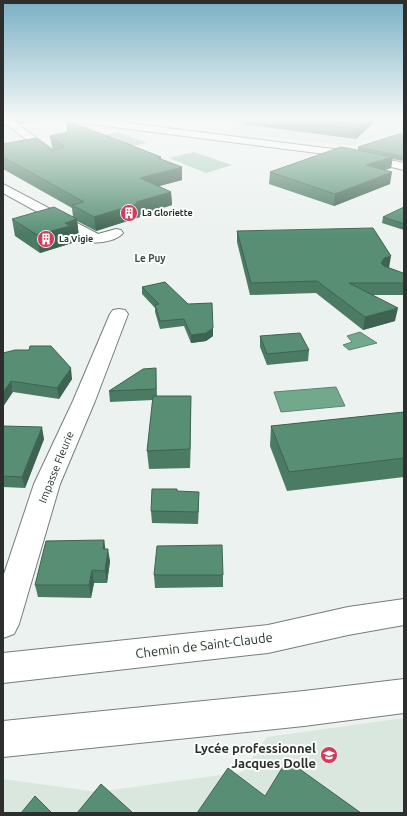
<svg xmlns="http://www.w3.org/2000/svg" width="407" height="816" font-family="Ubuntu,sans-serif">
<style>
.built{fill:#d9e7df}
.green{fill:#aacfbb}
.water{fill:#72a98d;stroke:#5d8470}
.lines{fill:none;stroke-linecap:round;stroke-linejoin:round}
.minor-casing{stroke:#787d7a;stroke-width:2}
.minor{fill:#fff;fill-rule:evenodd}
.wall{fill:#4c7b64}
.shaded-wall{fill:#3e6451}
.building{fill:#588f74;stroke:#3e6451}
.labels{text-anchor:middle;stroke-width:4;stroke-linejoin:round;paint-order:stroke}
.far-poi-label{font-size:9px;font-weight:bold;fill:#2c2f2d;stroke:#fafffc;text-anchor:start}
.far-neighbourhood-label{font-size:10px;font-weight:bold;fill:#444946;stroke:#fafffc}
.street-label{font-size:11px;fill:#2c2f2d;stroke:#fafffc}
.near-street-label{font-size:13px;fill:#2c2f2d;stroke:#fafffc}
.near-poi-label{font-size:13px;font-weight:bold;fill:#2c2f2d;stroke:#fafffc;text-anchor:end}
</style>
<rect width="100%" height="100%" fill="#ecf2ef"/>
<!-- built -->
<g class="built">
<polygon points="229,120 404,120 404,136 386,133 351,146 243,134 227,122"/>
<polygon points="404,718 404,813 3,813 3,779 97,792 242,772 267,737"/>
</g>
<!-- green -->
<g class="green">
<polygon points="117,132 147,143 124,148 95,137"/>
<polygon points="194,152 232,165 206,173 169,158"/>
</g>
<!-- water -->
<g class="water">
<polygon points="360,332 377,343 349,350 343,345 352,342 347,336"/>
<polygon points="336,387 345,406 281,412 274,392"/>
</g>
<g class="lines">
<!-- minor casing -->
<g class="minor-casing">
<g id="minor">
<polygon points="3,120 12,120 61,156 55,159 51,158 3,122"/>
<polygon points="77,120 104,120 349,151 404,163 404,170 349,157 82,123"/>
<path d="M3,184L98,234L116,229L121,230L123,233C118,240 100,244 92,242L3,193Z"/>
<polygon points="119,309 125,310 128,314 95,401 60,484 19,624 14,634 3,638 3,577 34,484 73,401 110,314 113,310"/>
<polygon points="404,599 404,625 348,635 268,653 3,683 3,653 268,625 348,607"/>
<polygon points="404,679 404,713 304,726 3,757 3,721 304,691"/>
</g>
</g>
<!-- minor -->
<use href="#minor" class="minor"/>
</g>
<!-- wall -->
<g class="wall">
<polygon points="14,120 49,120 20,124"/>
<polygon points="243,120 376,120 356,139 243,124"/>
<polygon points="67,121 161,157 161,159 182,180 159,186 171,192 172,205 140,215 140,217 96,231 77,221 79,237 72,239 72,243 40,253 15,236 12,219 73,217 72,208 3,169 3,144 54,149 52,147 50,136 68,132"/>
<polygon points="404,134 404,161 392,159 391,168 385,170 390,184 334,206 269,184 270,172 358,150 358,147"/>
<polygon points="404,207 404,230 382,223 383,217"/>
<polygon points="237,231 389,268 388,268 404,274 404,295 373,295 395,321 363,330 316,293 250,295 237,242"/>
<polygon points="142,287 188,304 213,328 213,336 206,341 191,343 184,326 160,329 155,312 155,308 142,294"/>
<polygon points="260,336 309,350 308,361 267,365 260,347"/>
<polygon points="29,350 72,379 59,399 13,392 3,353"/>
<polygon points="156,368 157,396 191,396 190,468 149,469 147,451 153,400 110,402 109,391"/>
<polygon points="404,412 404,477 287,491 270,446 271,426"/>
<polygon points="3,426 44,439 25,488 3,487"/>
<polygon points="177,491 199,504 198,524 152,523 151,511"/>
<polygon points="104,540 105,549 110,561 107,583 94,583 91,598 38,597 35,585"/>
<polygon points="154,575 223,575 223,587 155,588"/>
</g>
<!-- shaded-wall -->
<g class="shaded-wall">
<polygon points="3,120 4,120 5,126 3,126"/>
<polygon points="19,120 49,120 20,124"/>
<polygon points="367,120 376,120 356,139 357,129"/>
<polygon points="393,157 391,168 364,176 366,165"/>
<polygon points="182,167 182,180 141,191 140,178"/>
<polygon points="392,172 390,184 334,206 335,194"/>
<polygon points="171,192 172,205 140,215 140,217 96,231 94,217 136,202"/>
<polygon points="77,219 79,237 72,239 72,243 40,253 37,235 65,223"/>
<polygon points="391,256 389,268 382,270 381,263 384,258"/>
<polygon points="398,308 395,321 363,330 365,317"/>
<polygon points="213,328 213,336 206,341 191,343 191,335"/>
<polygon points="71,368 72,379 59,399 57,388"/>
<polygon points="11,381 13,392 3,407 3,392"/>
<polygon points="191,396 191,413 190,468 190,449"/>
<polygon points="42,427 44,439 25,488 22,477"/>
<polygon points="104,540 106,553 103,549"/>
<polygon points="108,549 110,561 107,583 105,571"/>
<polygon points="92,570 94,583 91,598 89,585"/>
</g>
<!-- building -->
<g class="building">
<polygon points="281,120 367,120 357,129"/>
<polygon points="67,121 131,145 130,145 161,157 158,158 182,167 140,178 171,192 136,202 139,203 94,217 72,205 84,202 3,157 3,144 36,138 51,149 60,149 64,147 63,145 50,136 68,132"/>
<polygon points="399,134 404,134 404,157 358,147"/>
<polygon points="341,147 393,157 366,165 392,172 335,194 270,172"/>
<polygon points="54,207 77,219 65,223 70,226 37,235 12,219"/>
<polygon points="404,207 404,224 383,217"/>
<polygon points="373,228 391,256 384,258 381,263 384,266 403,273 404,274 404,283 349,283 398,308 365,317 317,281 251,283 237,231"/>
<polygon points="165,282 188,304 212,303 213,328 206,333 191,335 184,319 160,321 155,305 159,304 142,287"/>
<polygon points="300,333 309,350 267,354 260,336"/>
<polygon points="30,346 51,346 71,368 57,388 11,381 3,392 3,353 15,350 29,350"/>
<polygon points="156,368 156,389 109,391 143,369"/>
<polygon points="153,396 191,396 190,449 147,451"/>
<polygon points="404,412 404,458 289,472 271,426"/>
<polygon points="3,426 42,427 22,477 3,476"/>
<polygon points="152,489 177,489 177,491 199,492 198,512 151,511"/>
<polygon points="104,540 103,549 108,549 105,571 92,570 89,585 35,585 46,541"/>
<polygon points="222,545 223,575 154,575 157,546"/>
<polygon points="287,760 361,813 197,813 228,768 265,796"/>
<polygon points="101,784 133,813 77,813"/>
<polygon points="35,796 52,813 21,813"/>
</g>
<!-- sky -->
<linearGradient id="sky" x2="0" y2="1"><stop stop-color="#79b0c4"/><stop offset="0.51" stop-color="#f6f9f8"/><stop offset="1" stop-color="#f6f9f8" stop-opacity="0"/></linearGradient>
<rect width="407" height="234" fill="url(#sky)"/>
<!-- icons -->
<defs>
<g id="building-disc" transform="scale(0.9)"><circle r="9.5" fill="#cc3d5e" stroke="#fafffc"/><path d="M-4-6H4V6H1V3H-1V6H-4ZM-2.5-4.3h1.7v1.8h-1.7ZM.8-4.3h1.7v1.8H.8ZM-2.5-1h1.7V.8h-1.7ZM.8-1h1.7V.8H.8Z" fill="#fff"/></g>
<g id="school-disc" transform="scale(0.9)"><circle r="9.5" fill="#cc3d5e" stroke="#fafffc"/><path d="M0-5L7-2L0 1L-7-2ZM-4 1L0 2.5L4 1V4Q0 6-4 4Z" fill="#fff"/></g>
</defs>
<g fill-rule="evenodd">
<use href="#building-disc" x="129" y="213"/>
<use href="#building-disc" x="46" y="239"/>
<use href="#school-disc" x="329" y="755"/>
</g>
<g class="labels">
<!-- far-poi labels -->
<g class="far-poi-label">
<text x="142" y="216">La Gloriette</text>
<text x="59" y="242">La Vigie</text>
</g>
<!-- far-neighbourhood labels -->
<g class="far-neighbourhood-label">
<text x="150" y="262">Le Puy</text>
</g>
<!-- street labels -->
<g class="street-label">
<text transform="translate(56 467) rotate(-68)" y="4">Impasse Fleurie</text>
</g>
<!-- near-street labels -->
<g class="near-street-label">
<text transform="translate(204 645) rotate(-7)" y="5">Chemin de Saint-Claude</text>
</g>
<!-- near-poi labels -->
<g class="near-poi-label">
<text x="316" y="753">Lycée professionnel<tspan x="316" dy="15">Jacques Dolle</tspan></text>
</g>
</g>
<!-- border -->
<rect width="407" height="816" fill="none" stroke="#2c2f2d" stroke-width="8"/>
</svg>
